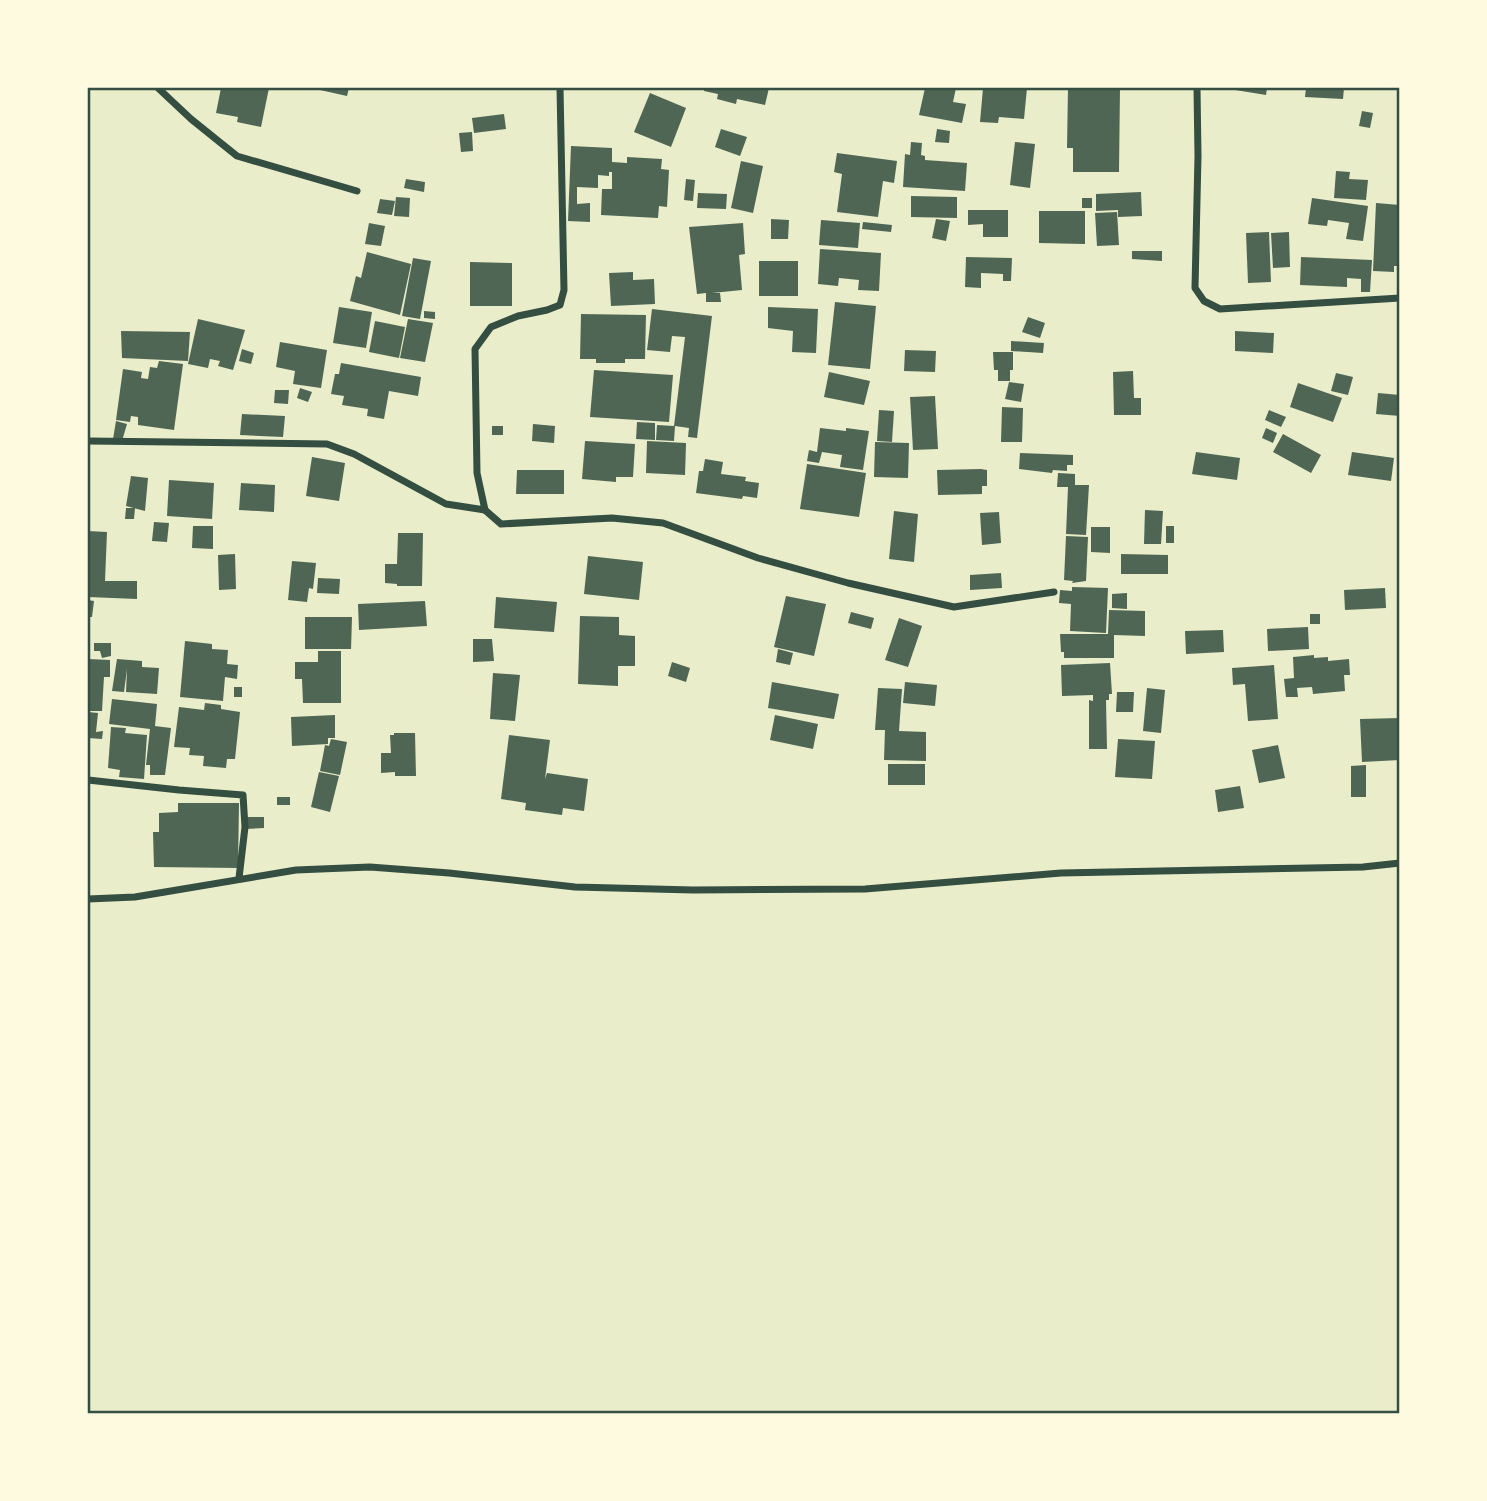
<svg xmlns="http://www.w3.org/2000/svg" width="1487" height="1501" font-family="Manrope,sans-serif">
<style>
.building{fill:#4f6655}
.lines{fill:none;stroke-linecap:round;stroke-linejoin:round}
.minor{stroke:#344e41;stroke-width:7}
.neatline{fill:none;stroke:#344e41;stroke-width:2.5}
</style>
<rect width="100%" height="100%" fill="#e9edc9"/>
<!-- building -->
<g class="building">
<polygon points="221,88 269,88 261,127 237,122 238,117 216,113"/>
<polygon points="311,88 349,88 347,96"/>
<polygon points="704,88 769,88 765,105 737,99 736,104 717,99 718,94 704,91"/>
<polygon points="925,88 956,88 953,102 966,104 962,123 919,115"/>
<polygon points="983,88 1027,88 1024,119 999,117 998,123 980,122"/>
<polygon points="1068,88 1120,88 1119,172 1073,172 1073,148 1067,148"/>
<polygon points="1223,88 1267,88 1266,95"/>
<polygon points="1306,88 1344,88 1343,99 1305,97"/>
<polygon points="650,93 686,108 671,147 634,132"/>
<polygon points="1362,111 1373,113 1370,128 1359,126"/>
<polygon points="504,114 506,129 474,133 472,118"/>
<polygon points="721,129 747,137 740,156 715,147"/>
<polygon points="937,129 950,131 949,143 935,142"/>
<polygon points="472,132 473,151 461,152 459,133"/>
<polygon points="911,142 922,143 921,155 925,156 925,160 967,163 965,191 903,187 905,154 910,155"/>
<polygon points="1015,142 1035,144 1030,188 1010,185"/>
<polygon points="571,146 612,148 612,162 627,163 627,157 662,159 661,169 669,170 667,207 659,206 658,218 601,215 602,189 612,189 612,172 609,172 609,176 598,175 598,188 577,187 577,204 590,203 590,222 568,221"/>
<polygon points="837,153 897,161 894,183 883,181 878,217 837,212 842,174 834,172"/>
<polygon points="741,161 763,166 753,213 731,208"/>
<polygon points="1336,171 1350,172 1349,179 1368,180 1366,200 1334,198"/>
<polygon points="406,179 425,182 424,192 404,188"/>
<polygon points="686,179 695,180 693,201 684,200"/>
<polygon points="1141,192 1142,216 1118,217 1118,210 1096,211 1096,194"/>
<polygon points="698,193 727,194 726,209 697,208"/>
<polygon points="911,196 957,197 957,218 911,217"/>
<polygon points="396,197 410,198 409,217 394,216"/>
<rect x="1082" y="198" width="10" height="10"/>
<polygon points="1312,198 1368,206 1363,241 1346,239 1349,223 1328,220 1327,226 1308,224"/>
<polygon points="380,199 395,201 392,215 377,213"/>
<polygon points="1376,203 1400,205 1400,266 1394,266 1394,272 1373,271"/>
<polygon points="968,210 1008,210 1008,237 983,237 983,224 968,225"/>
<polygon points="1039,211 1085,211 1085,244 1039,243"/>
<polygon points="1117,212 1119,245 1097,246 1095,213"/>
<polygon points="771,219 789,220 788,239 771,239"/>
<polygon points="936,219 950,221 946,241 932,238"/>
<polygon points="821,220 860,223 858,248 819,245"/>
<polygon points="863,222 892,225 891,232 862,229"/>
<polygon points="369,223 385,226 381,246 365,244"/>
<polygon points="743,223 745,254 739,255 742,290 712,293 720,293 721,302 706,302 706,293 697,294 689,227"/>
<polygon points="1269,232 1271,282 1248,283 1246,233"/>
<polygon points="1289,232 1290,267 1273,268 1271,233"/>
<polygon points="820,249 881,253 879,291 858,290 859,280 839,278 838,286 818,284"/>
<polygon points="1132,251 1162,251 1162,261 1132,259"/>
<polygon points="367,252 411,264 400,315 350,301 356,276 361,278"/>
<polygon points="966,257 1012,258 1011,281 1003,281 1003,274 981,273 981,288 965,287"/>
<polygon points="1301,257 1372,260 1370,292 1361,292 1361,279 1347,278 1347,287 1300,285"/>
<polygon points="413,258 431,261 420,319 402,316"/>
<rect x="759" y="261" width="39" height="35"/>
<polygon points="470,262 512,263 512,306 470,306"/>
<polygon points="633,272 633,280 654,279 655,304 611,306 609,273"/>
<polygon points="835,302 876,306 870,369 828,365"/>
<polygon points="339,307 372,312 366,348 333,343"/>
<polygon points="768,307 818,309 816,353 792,352 793,331 768,328"/>
<polygon points="652,309 712,316 697,438 688,437 689,428 675,426 674,441 656,440 657,425 674,426 685,337 672,336 670,352 647,350"/>
<polygon points="424,311 435,312 435,319 424,318"/>
<polygon points="581,314 646,315 645,359 625,359 625,363 596,363 596,359 580,359"/>
<polygon points="1028,317 1045,323 1040,338 1022,332"/>
<polygon points="198,319 245,330 233,370 218,366 220,361 210,359 208,368 188,364"/>
<polygon points="408,319 433,323 425,362 400,358"/>
<polygon points="375,321 405,327 399,358 369,352"/>
<polygon points="121,331 190,332 188,361 122,358"/>
<polygon points="1235,331 1274,333 1273,353 1235,351"/>
<polygon points="1011,341 1044,343 1043,353 1011,351"/>
<polygon points="280,342 327,350 321,388 293,384 295,371 276,367"/>
<polygon points="242,349 254,353 251,364 239,361"/>
<polygon points="905,350 936,351 935,372 904,371"/>
<polygon points="993,352 1013,352 1013,370 1010,370 1010,381 998,381 998,370 994,370"/>
<polygon points="159,361 183,364 174,430 138,425 138,417 131,416 130,422 116,420 123,369 142,372 141,378 148,379 150,367 157,368"/>
<polygon points="341,363 421,377 418,396 389,391 384,419 367,416 368,409 342,405 344,396 331,394 335,374 339,374"/>
<polygon points="594,370 673,375 669,422 590,417"/>
<polygon points="1133,371 1134,398 1141,398 1141,415 1114,415 1113,372"/>
<polygon points="829,372 870,381 864,405 824,397"/>
<polygon points="1336,373 1353,377 1348,395 1331,391"/>
<polygon points="1009,382 1024,384 1021,402 1005,399"/>
<polygon points="1298,383 1342,398 1333,422 1290,407"/>
<polygon points="300,388 312,392 308,402 297,398"/>
<polygon points="275,390 289,390 288,404 274,403"/>
<polygon points="1378,393 1400,395 1400,416 1376,414"/>
<polygon points="935,396 938,449 913,450 910,397"/>
<polygon points="1002,407 1023,408 1022,442 1001,442"/>
<polygon points="879,410 894,411 892,442 877,441"/>
<polygon points="1269,410 1286,417 1281,427 1265,420"/>
<polygon points="242,414 285,416 283,437 240,435"/>
<polygon points="116,421 127,424 122,441 113,439"/>
<polygon points="637,422 655,423 655,440 636,439"/>
<polygon points="533,424 555,426 554,443 532,441"/>
<rect x="492" y="426" width="11" height="9"/>
<polygon points="820,428 846,431 846,428 869,431 863,470 840,467 842,455 822,452 819,463 807,461 809,450 817,452"/>
<polygon points="1266,428 1277,433 1273,443 1262,438"/>
<polygon points="1283,434 1321,455 1311,473 1273,452"/>
<polygon points="585,441 635,444 633,477 616,477 616,482 582,479"/>
<polygon points="647,441 686,443 685,475 646,473"/>
<polygon points="875,442 909,443 908,478 874,477"/>
<polygon points="1196,452 1240,458 1237,480 1192,474"/>
<polygon points="1352,452 1394,458 1391,481 1348,475"/>
<polygon points="1020,453 1073,455 1073,465 1067,465 1067,471 1053,470 1052,473 1019,469"/>
<polygon points="312,457 345,463 339,501 306,496"/>
<polygon points="705,459 723,462 721,474 746,477 745,481 759,483 757,498 743,496 742,499 696,493 699,471 703,471"/>
<polygon points="807,464 866,473 859,517 800,509"/>
<polygon points="981,469 987,470 987,486 982,486 982,494 938,495 937,470"/>
<polygon points="517,470 564,470 564,494 516,494"/>
<polygon points="1058,473 1075,474 1075,485 1089,485 1086,535 1066,534 1068,487 1057,487"/>
<polygon points="131,476 148,478 145,511 126,506"/>
<polygon points="169,480 214,483 212,519 167,516"/>
<polygon points="241,483 275,485 274,512 239,510"/>
<polygon points="126,508 135,508 134,519 125,519"/>
<polygon points="1145,510 1163,511 1161,544 1144,544"/>
<polygon points="894,511 918,514 914,562 889,559"/>
<polygon points="999,512 1001,543 982,545 980,513"/>
<polygon points="154,522 169,523 167,542 152,541"/>
<polygon points="193,526 213,526 213,549 192,548"/>
<rect x="1166" y="526" width="8" height="17"/>
<polygon points="1091,527 1110,527 1110,553 1091,552"/>
<polygon points="88,531 107,532 105,581 137,581 137,599 88,597"/>
<polygon points="398,533 423,533 422,586 397,586 397,584 385,583 385,564 397,564"/>
<polygon points="1066,536 1088,537 1086,581 1072,583 1073,581 1064,580"/>
<polygon points="235,554 236,589 219,590 218,555"/>
<polygon points="1121,554 1168,555 1168,574 1121,574"/>
<polygon points="588,556 643,562 639,600 584,594"/>
<polygon points="292,561 316,563 313,589 309,588 307,602 288,600"/>
<polygon points="1001,573 1002,588 970,590 970,575"/>
<polygon points="318,578 340,579 339,594 317,593"/>
<polygon points="1072,587 1108,588 1106,633 1070,631 1071,604 1059,603 1060,590 1072,591"/>
<polygon points="1385,588 1386,608 1345,610 1344,590"/>
<polygon points="1127,593 1127,609 1112,608 1112,594"/>
<polygon points="786,596 826,604 814,656 774,647"/>
<polygon points="496,597 557,602 554,632 494,628"/>
<polygon points="88,600 94,601 92,617 88,617"/>
<polygon points="425,601 427,626 359,630 358,604"/>
<polygon points="1109,610 1145,611 1145,636 1114,635 1114,658 1064,658 1064,652 1061,652 1060,634 1108,634"/>
<polygon points="851,612 874,618 871,629 848,623"/>
<rect x="1310" y="614" width="10" height="10"/>
<polygon points="580,616 619,617 619,635 635,636 635,666 618,666 618,686 578,684"/>
<polygon points="305,617 352,617 351,649 305,649"/>
<polygon points="899,618 922,626 908,667 885,660"/>
<polygon points="1308,627 1309,649 1268,651 1267,629"/>
<polygon points="1223,630 1224,652 1186,654 1185,631"/>
<polygon points="473,639 492,639 494,661 473,662"/>
<polygon points="185,641 212,644 212,649 228,650 227,664 238,665 237,679 225,677 223,701 180,697"/>
<polygon points="94,643 111,643 111,656 102,658 100,651 94,651"/>
<polygon points="778,649 793,653 790,665 776,662"/>
<polygon points="318,651 341,651 341,703 303,703 302,679 295,679 295,662 318,662"/>
<polygon points="1314,655 1314,658 1328,657 1328,661 1349,659 1350,675 1344,675 1345,691 1313,694 1312,687 1297,688 1298,697 1286,697 1284,679 1294,678 1293,657"/>
<polygon points="88,659 110,660 110,677 104,677 102,711 88,711"/>
<polygon points="117,659 142,661 142,667 159,668 157,694 126,692 127,669 124,692 112,691"/>
<polygon points="672,662 690,668 686,682 668,676"/>
<polygon points="1110,663 1112,694 1109,694 1109,700 1106,700 1107,749 1089,749 1089,700 1093,701 1093,695 1062,696 1061,665"/>
<polygon points="1274,665 1278,719 1248,721 1245,684 1233,685 1232,668"/>
<polygon points="493,673 520,675 515,721 490,719"/>
<polygon points="772,682 839,694 834,719 768,708"/>
<polygon points="905,682 937,685 935,706 903,703"/>
<rect x="234" y="687" width="8" height="10"/>
<polygon points="878,688 902,689 899,731 926,732 926,761 884,760 885,730 875,730"/>
<polygon points="1147,688 1165,690 1161,733 1143,731"/>
<polygon points="1117,692 1134,692 1133,712 1116,712"/>
<polygon points="112,699 157,704 155,726 171,728 165,775 150,775 150,765 146,765 150,729 109,724"/>
<polygon points="205,703 221,705 221,709 240,712 235,759 227,759 226,768 203,766 204,756 189,755 190,748 174,747 179,707 204,710"/>
<polygon points="88,712 98,713 96,732 103,731 102,739 88,738"/>
<polygon points="335,715 335,738 328,738 328,744 292,746 291,717"/>
<polygon points="775,715 818,724 813,749 770,740"/>
<polygon points="1400,718 1400,760 1362,762 1360,719"/>
<polygon points="111,727 126,728 125,733 147,735 144,779 119,777 120,770 108,768"/>
<polygon points="394,733 415,733 416,776 395,776 395,772 381,773 381,753 391,753 390,735 394,735"/>
<polygon points="509,735 550,740 545,779 547,773 588,779 584,811 563,808 562,815 525,810 526,803 501,799"/>
<polygon points="331,739 347,742 340,775 320,771 325,745 329,746"/>
<polygon points="1118,739 1155,741 1152,779 1115,777"/>
<polygon points="1278,745 1285,778 1259,783 1252,750"/>
<rect x="888" y="764" width="37" height="21"/>
<polygon points="1366,765 1366,797 1351,797 1351,766"/>
<polygon points="319,772 339,776 330,812 311,807"/>
<polygon points="1240,786 1244,808 1218,812 1215,790"/>
<rect x="277" y="797" width="13" height="8"/>
<polygon points="178,803 239,803 238,868 154,867 153,832 159,832 159,813 178,812"/>
<polygon points="247,817 264,817 264,828 246,829"/>
</g>
<g class="lines">
<!-- minor -->
<g class="minor">
<polyline points="158,88 191,119 237,156 357,191"/>
<polyline points="560,88 564,290 560,305 547,310 518,316 491,327 475,349 477,473 485,510 501,524 612,518 663,523 758,558 848,583 954,607 1054,592"/>
<polyline points="1197,88 1198,156 1195,288 1204,301 1220,309 1400,298"/>
<polyline points="88,441 327,444 354,454 446,504 485,510"/>
<polyline points="88,780 179,790 243,795 245,827 239,878"/>
<polyline points="88,899 135,897 296,870 370,867 449,873 575,887 693,890 865,889 1061,873 1363,867 1400,863"/>
</g>
</g>
<!-- border -->
<rect width="1487" height="1501" fill="none" stroke="#fefae0" stroke-width="178"/>
<rect x="89" y="89" width="1309" height="1323" class="neatline"/>
</svg>
